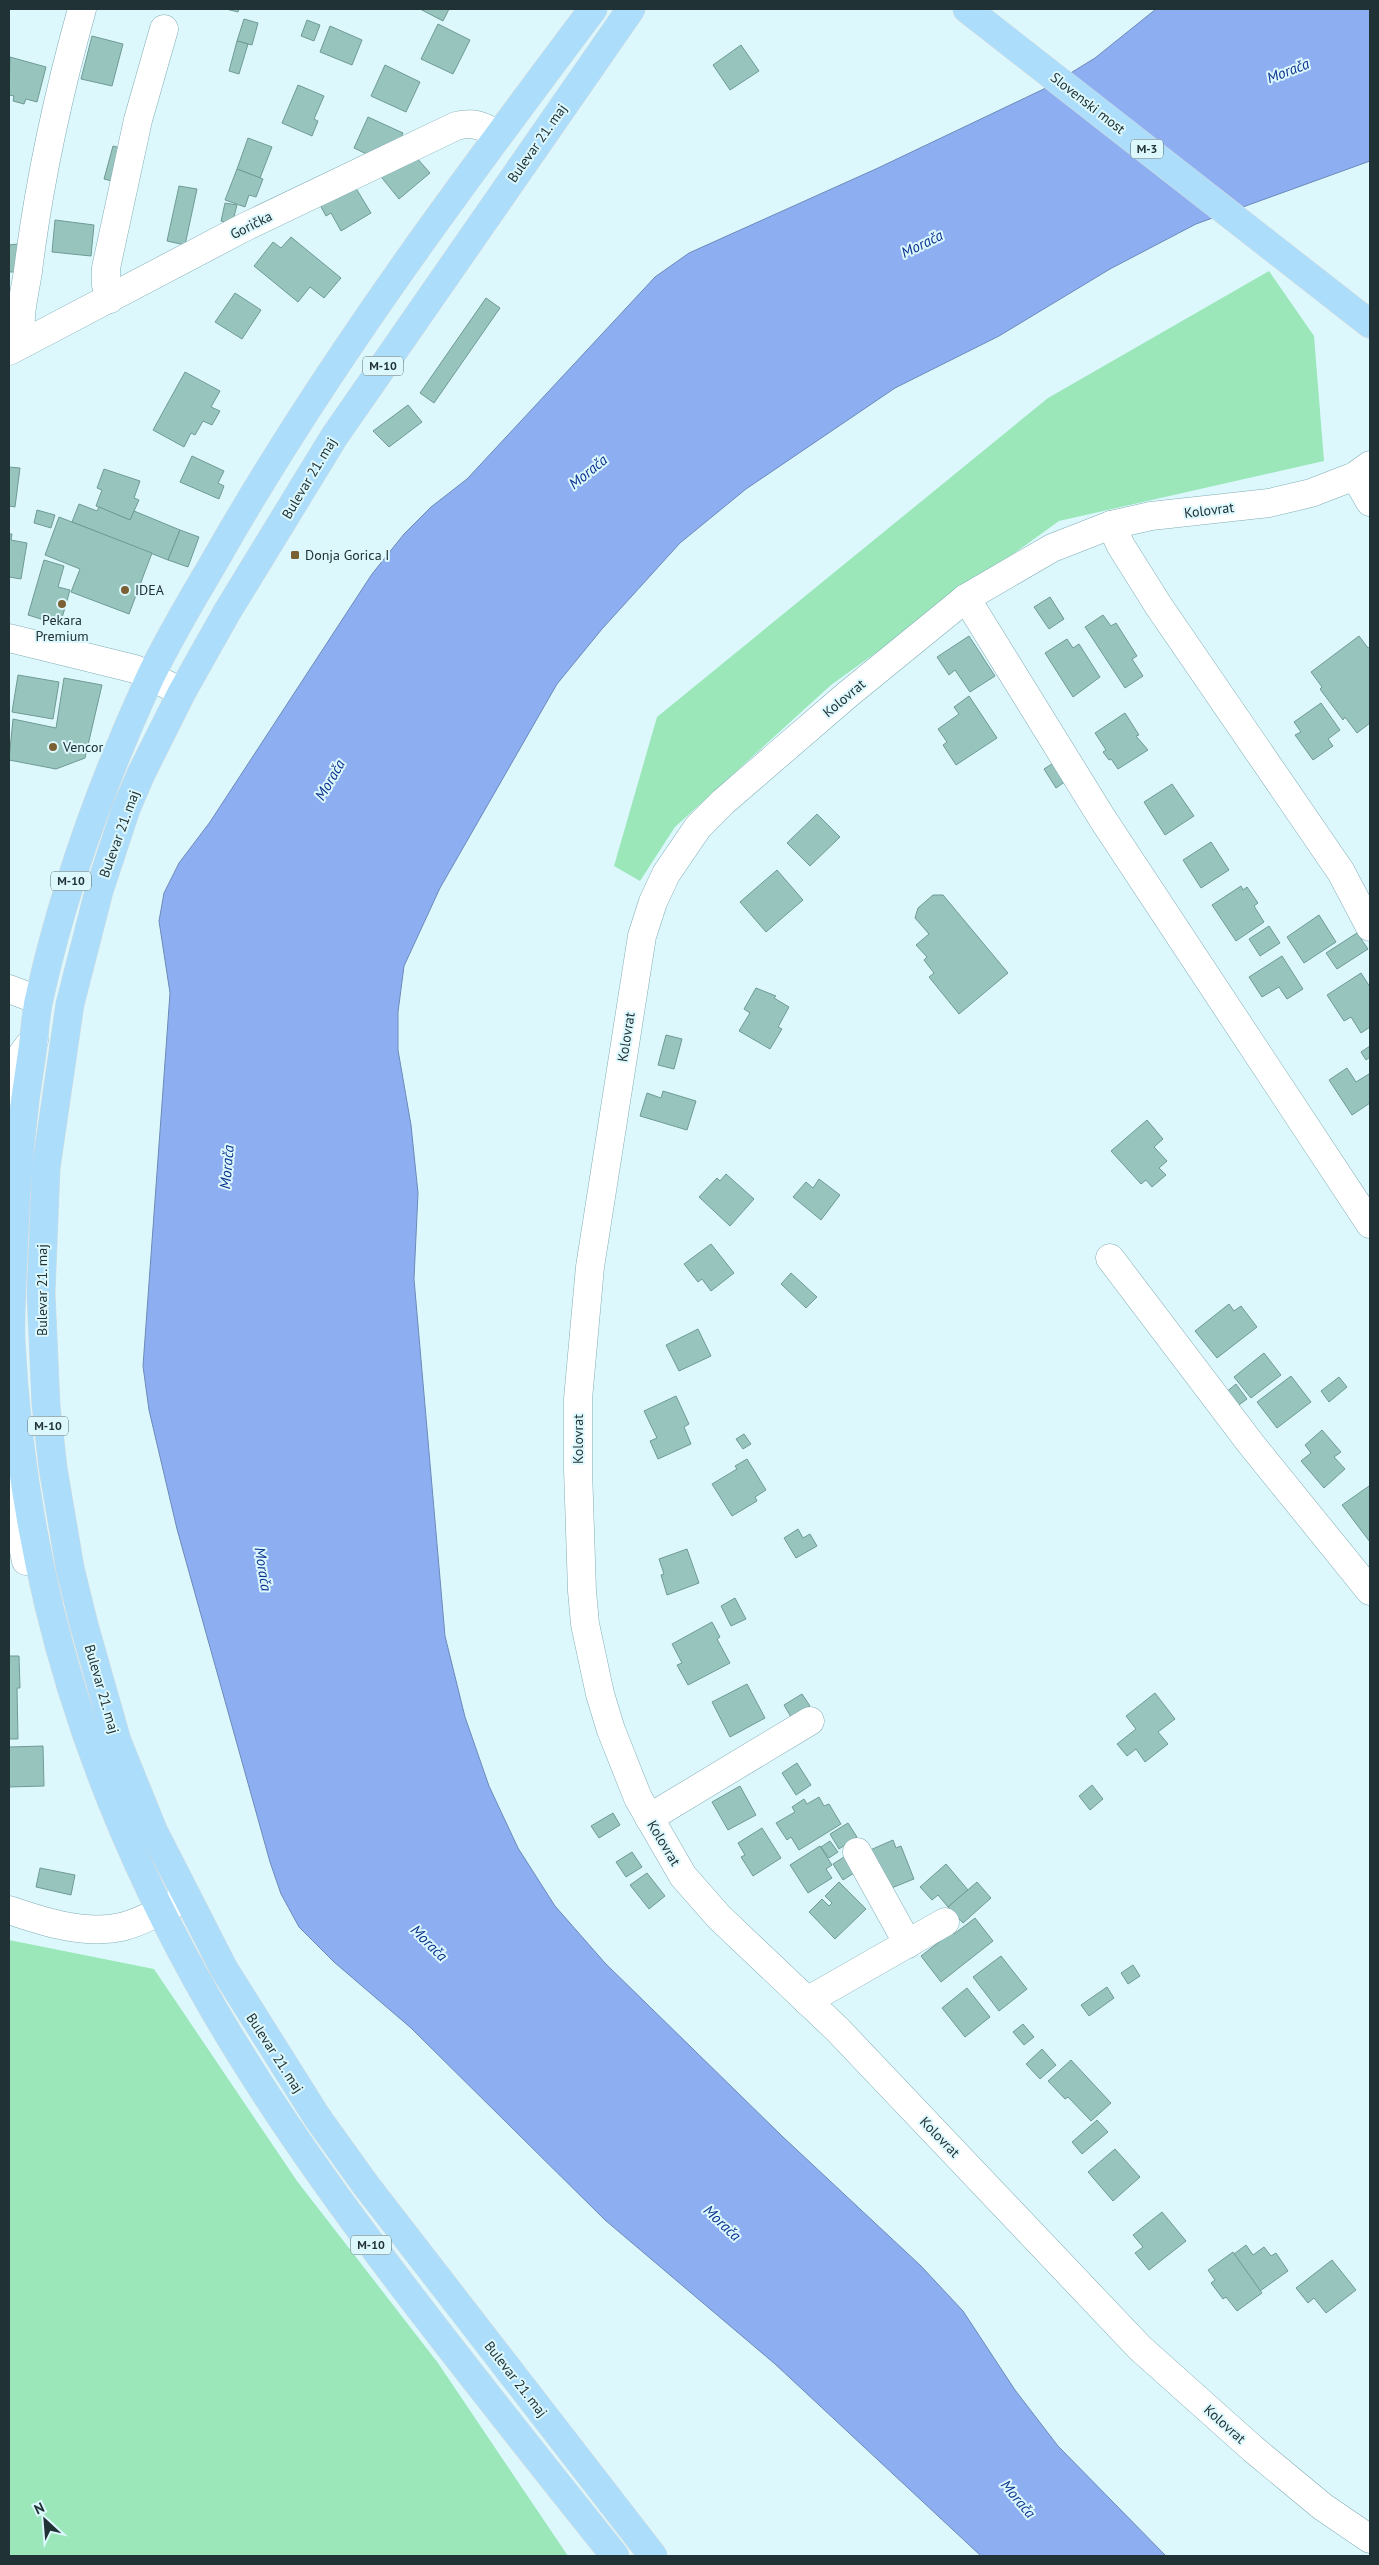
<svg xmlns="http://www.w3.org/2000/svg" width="1379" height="2565" font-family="'PT Sans',sans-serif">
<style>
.green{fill:#9be7ba}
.water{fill:#8daff1;stroke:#6c8ab9}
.building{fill:#97c4bd;stroke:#6f9b94}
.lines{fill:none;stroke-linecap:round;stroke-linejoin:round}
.minor-casing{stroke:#81adb5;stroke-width:29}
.major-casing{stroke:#d7dadb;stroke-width:29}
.minor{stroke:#fff;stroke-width:28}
.major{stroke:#acdefc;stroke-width:28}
.poi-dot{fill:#7b6033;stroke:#ddf8fd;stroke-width:2}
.labels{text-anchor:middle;stroke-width:4;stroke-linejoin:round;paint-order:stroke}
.shield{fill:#ddf8fd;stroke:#596d71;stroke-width:1}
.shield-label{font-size:12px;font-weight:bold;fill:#203235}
.street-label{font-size:14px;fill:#203235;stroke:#ddf8fd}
.poi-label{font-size:14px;fill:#203235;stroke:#ddf8fd;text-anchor:start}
.water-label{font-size:15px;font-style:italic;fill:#0a338f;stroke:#ddf8fd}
</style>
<rect width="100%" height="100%" fill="#ddf8fd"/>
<!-- green -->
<g class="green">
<polygon points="1269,271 1314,336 1324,461 1059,521 831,685 675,827 640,881 614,866 657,717 1048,398"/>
<polygon points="9,1940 154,1969 297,2181 438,2363 568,2556 9,2556"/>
</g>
<!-- water -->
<polygon class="water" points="1156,9 1370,9 1370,161 1196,224 1110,269 999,336 895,388 746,489 680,543 602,629 557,684 440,888 404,966 398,1012 398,1050 411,1125 418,1193 414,1279 445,1636 465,1717 489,1786 518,1848 555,1906 605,1963 783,2137 921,2266 963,2311 1015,2390 1058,2446 1166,2556 981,2556 775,2364 605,2220 411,2028 334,1962 299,1927 281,1894 270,1862 177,1529 149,1410 143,1366 170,993 159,921 164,893 179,863 210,822 372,574 404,534 431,507 467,479 655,277 689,253 878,168 1048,87 1095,58"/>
<!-- building -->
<g class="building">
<polygon points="226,9 239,9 238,12"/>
<polygon points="420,9 449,9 443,21"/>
<polygon points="244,19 258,23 252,45 237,41"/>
<polygon points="307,20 320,25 314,41 301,36"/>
<polygon points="438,24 470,40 453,74 421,59"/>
<polygon points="330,26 362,40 352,65 320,52"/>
<polygon points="92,36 123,44 112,86 81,79"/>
<polygon points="237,41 248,44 239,74 229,71"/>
<polygon points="741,45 759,71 730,90 713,65"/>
<polygon points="10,57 46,67 37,102 26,99 24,104 13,101 14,96 9,95"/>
<polygon points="385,65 420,82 406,112 371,96"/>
<polygon points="298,85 324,96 314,119 318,121 312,136 282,123"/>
<polygon points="368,117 403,133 396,148 375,158 354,148"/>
<polygon points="248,138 272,147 260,178 237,169"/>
<polygon points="113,146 128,150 119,183 104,179"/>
<polygon points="416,157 430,173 399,199 378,173"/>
<polygon points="237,169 263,179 256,197 249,195 245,207 225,200"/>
<polygon points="354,185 371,213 341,231 331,213 326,216 320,205"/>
<polygon points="179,186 197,189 185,245 167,241"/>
<polygon points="225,203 237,205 232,224 221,221"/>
<polygon points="55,220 94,225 91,256 52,252"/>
<polygon points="291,237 341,278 324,298 310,287 298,302 254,266 273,242 281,248"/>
<polygon points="18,244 20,272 9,272 9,245"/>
<polygon points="235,293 261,310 242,339 215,322"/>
<polygon points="486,298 500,308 434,403 420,393"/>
<polygon points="185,372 220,391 211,407 220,411 212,425 203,421 195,435 191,433 184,447 153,430"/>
<polygon points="408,405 422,422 389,447 373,431"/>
<polygon points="192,456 224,471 218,483 224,486 219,499 180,482"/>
<polygon points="9,467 20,468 15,507 9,506"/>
<polygon points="104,469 140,481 134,498 139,500 130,520 96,506 102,490 97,488"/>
<polygon points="79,504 97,511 99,507 130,520 134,511 180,530 168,560 72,522"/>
<polygon points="37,510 55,515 51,528 34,523"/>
<polygon points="59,517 152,553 129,614 71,592 80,569 45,555"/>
<polygon points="180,530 199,537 188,567 168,560"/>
<polygon points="9,534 12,534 11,540 27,543 21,579 9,577"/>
<polygon points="44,560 64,566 58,587 70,590 60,625 28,615"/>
<polygon points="1050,597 1064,619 1049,629 1034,607"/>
<polygon points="1103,615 1111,626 1116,623 1137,656 1132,659 1143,676 1125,688 1085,627"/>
<polygon points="969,636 995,676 970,692 955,670 949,675 937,657"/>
<polygon points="1359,636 1368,648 1370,647 1370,723 1357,733 1345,717 1343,720 1320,689 1322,687 1311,672"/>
<polygon points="1067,639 1073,648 1079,644 1100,677 1073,697 1045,653"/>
<polygon points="18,675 59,682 53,719 12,712"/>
<polygon points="64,678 102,685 85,758 56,769 9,760 13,719 56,728"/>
<polygon points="969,696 997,738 956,765 943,745 947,742 938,729 959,714 954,707"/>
<polygon points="1321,703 1340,730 1328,739 1333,746 1313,760 1295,735 1301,732 1294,722"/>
<polygon points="1125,713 1139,735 1136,736 1148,750 1118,769 1111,759 1109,760 1103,752 1106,750 1095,733"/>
<polygon points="1058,760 1069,779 1056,788 1044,769"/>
<polygon points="1172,784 1194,816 1165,835 1144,802"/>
<polygon points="817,814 840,837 810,866 787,843"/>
<polygon points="1211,842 1229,870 1201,888 1183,860"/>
<polygon points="777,870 803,900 766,932 740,902"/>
<polygon points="1241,886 1243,890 1247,887 1258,903 1254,906 1264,922 1236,941 1212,905"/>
<polygon points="933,895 943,895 1008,973 959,1014 929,977 934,973 924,960 927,957 916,945 929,934 915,918 918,908"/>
<polygon points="1319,915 1336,942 1304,963 1287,937"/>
<polygon points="1269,926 1280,943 1260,956 1249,939"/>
<polygon points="1357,933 1368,949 1337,969 1326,953"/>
<polygon points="1282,956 1303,989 1287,999 1279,987 1262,997 1249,977"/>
<polygon points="1361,973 1370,987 1370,1027 1361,1033 1351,1017 1344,1021 1327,995"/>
<polygon points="756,988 776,996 774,998 789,1007 778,1027 782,1029 770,1049 739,1031 750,1013 744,1009"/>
<polygon points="666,1035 682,1039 674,1069 658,1065"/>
<polygon points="1370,1046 1370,1057 1366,1060 1361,1052"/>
<polygon points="1347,1068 1356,1082 1369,1074 1370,1076 1370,1103 1352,1115 1329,1080"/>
<polygon points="663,1091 696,1101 687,1130 640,1116 647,1093 661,1098"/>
<polygon points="1147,1120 1163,1139 1154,1147 1167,1161 1159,1168 1166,1175 1152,1187 1146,1180 1141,1184 1111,1151"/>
<polygon points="726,1174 754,1199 730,1226 699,1197 717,1178 720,1181"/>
<polygon points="819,1179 840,1195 821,1220 793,1197 806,1182 813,1188"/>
<polygon points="711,1244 734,1273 711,1291 702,1279 698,1282 684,1264"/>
<polygon points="791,1273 817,1297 806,1308 781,1284"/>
<polygon points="1229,1304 1234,1311 1241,1306 1257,1327 1217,1358 1195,1331"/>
<polygon points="698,1329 711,1356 679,1371 666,1345"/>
<polygon points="1264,1353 1281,1375 1251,1398 1234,1377"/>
<polygon points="1291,1376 1311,1402 1277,1428 1257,1402"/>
<polygon points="1339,1377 1347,1387 1329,1402 1321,1391"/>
<polygon points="1236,1384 1247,1399 1236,1407 1225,1393"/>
<polygon points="676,1396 689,1424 684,1427 691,1444 658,1459 650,1441 657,1438 644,1411"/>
<polygon points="1322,1430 1341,1452 1334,1457 1345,1469 1324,1488 1301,1461 1311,1453 1305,1445"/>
<polygon points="744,1434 751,1444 743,1449 736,1439"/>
<polygon points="747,1459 766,1490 755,1497 757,1501 732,1516 712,1484 737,1469 735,1466"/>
<polygon points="1369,1486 1370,1488 1370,1542 1342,1505"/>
<polygon points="798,1529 803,1538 810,1534 817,1546 796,1558 784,1538"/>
<polygon points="687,1549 699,1583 667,1595 661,1575 664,1574 659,1559"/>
<polygon points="735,1598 746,1619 731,1626 721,1606"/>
<polygon points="712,1622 720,1637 717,1639 730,1663 688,1685 677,1665 682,1663 672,1644"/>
<polygon points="9,1656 19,1656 20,1688 17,1688 18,1739 9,1739"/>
<polygon points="747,1684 765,1718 730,1737 712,1702"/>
<polygon points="1155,1693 1175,1719 1158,1732 1168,1744 1145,1762 1136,1749 1127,1756 1117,1744 1136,1729 1126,1716"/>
<polygon points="802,1694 810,1706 791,1717 784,1705"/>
<polygon points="43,1746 44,1786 9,1787 9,1747"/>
<polygon points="797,1763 811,1785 796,1795 782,1773"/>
<polygon points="1092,1785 1103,1799 1090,1810 1079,1796"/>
<polygon points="740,1786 756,1815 728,1830 712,1802"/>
<polygon points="819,1797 824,1806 829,1804 841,1824 799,1850 791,1837 787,1840 776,1823 795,1812 792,1807 804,1799 807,1804"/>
<polygon points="613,1813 620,1825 599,1838 591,1826"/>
<polygon points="848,1823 857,1837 839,1849 830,1834"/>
<polygon points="762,1828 781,1858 753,1876 741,1857 745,1855 738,1843"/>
<polygon points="893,1840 896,1848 901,1846 914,1879 884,1891 868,1851"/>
<polygon points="830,1841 838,1852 829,1858 821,1847"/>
<polygon points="820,1846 832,1865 826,1869 832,1878 808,1893 790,1865"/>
<polygon points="632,1852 642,1867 626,1877 616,1862"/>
<polygon points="844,1857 854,1873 843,1880 833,1864"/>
<polygon points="946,1864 968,1890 948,1907 938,1895 932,1900 920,1887"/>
<polygon points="40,1868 75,1875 71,1895 36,1887"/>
<polygon points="647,1873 665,1896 649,1909 630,1885"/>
<polygon points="839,1882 866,1909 835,1939 809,1912 822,1899 829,1906 832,1903 825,1896"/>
<polygon points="977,1882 991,1898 963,1923 948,1907"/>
<polygon points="975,1918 993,1941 941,1982 921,1956 952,1932 954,1934"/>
<polygon points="1001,1956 1027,1989 999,2011 973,1977"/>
<polygon points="1133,1965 1140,1976 1128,1984 1121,1973"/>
<polygon points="1107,1987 1114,1998 1089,2016 1081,2005"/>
<polygon points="967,1988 990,2017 965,2037 942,2008"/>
<polygon points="1023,2024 1034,2037 1024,2045 1013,2032"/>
<polygon points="1042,2049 1056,2065 1040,2079 1026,2064"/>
<polygon points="1071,2060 1111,2103 1091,2121 1068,2097 1065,2099 1048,2081"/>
<polygon points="1097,2120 1108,2132 1082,2154 1072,2142"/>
<polygon points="1115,2149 1140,2177 1113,2201 1088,2172"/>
<polygon points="1162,2212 1186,2241 1149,2270 1135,2253 1143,2247 1133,2235"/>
<polygon points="1246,2245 1253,2255 1264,2247 1271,2256 1276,2253 1288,2271 1260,2291 1234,2254"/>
<polygon points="1233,2252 1262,2293 1237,2311 1226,2297 1223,2299 1211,2283 1215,2280 1208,2270"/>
<polygon points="1332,2260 1356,2290 1326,2313 1314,2298 1308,2303 1296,2288"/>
</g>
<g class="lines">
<!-- minor casing -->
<g class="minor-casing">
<g id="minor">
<polyline points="110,299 106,285 106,268 138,120 164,29"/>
<path d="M24,343C16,321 25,293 28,271C39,182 58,95 82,9"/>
<path d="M9,351L245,227L456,126C473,122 484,125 497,136"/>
<polyline points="1370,465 1355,476 1311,493 1269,503 1151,516 1111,525 1052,548 966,598 847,695 723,802 698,827 666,874 653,902 642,936 590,1267 578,1399 578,1469 582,1591 585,1624 600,1694 611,1730 638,1798 683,1876 719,1917 838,2030 1140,2348 1253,2449 1323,2507 1370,2539"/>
<polyline points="1355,476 1370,502"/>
<polyline points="1111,525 1121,546 1158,605 1341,872 1370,927"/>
<polyline points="966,598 1102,818 1370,1224"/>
<polyline points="9,638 135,669 182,692"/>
<polyline points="9,989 38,1000"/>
<path d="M9,1091C12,1070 19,1055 34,1040"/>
<polyline points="1110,1258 1251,1444 1370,1591"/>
<polyline points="9,1475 26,1561"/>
<polyline points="649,1818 810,1721"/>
<polyline points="857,1852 908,1944"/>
<path d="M9,1910C44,1922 87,1936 125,1926C147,1920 167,1907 187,1897"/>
<polyline points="807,2001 945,1922"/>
</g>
</g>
<!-- major casing -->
<g class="major-casing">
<g id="major">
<path d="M593,9C463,182 333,356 225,543C199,589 170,634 148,682C102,783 64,887 40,995C35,1014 35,1034 32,1053C22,1115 16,1176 14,1239C13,1273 10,1306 11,1340C23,1583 92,1800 214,2010C282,2127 362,2234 445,2341C501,2413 558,2485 615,2556"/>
<polyline points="631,9 334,437 227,612 182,692 141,774 126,809 99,891 70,1004 46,1168 41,1293 46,1405 53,1468 70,1568 84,1625 117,1741 153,1830 224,1969 317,2117 365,2184 653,2556"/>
<polyline points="967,9 1370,324"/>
</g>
</g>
<!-- minor -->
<use href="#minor" class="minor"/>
<!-- major -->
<use href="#major" class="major"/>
</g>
<!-- markers -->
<g class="poi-dot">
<rect x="290" y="550" width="10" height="10" rx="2.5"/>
<circle cx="125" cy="590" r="5"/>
<circle cx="62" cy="604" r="5"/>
<circle cx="53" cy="747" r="5"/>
</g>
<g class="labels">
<!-- shield labels -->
<g class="shield">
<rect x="1131" y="139.5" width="32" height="19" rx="4"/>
<rect x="363" y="356.5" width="40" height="19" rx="4"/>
<rect x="51" y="871.5" width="40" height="19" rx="4"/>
<rect x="28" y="1416.5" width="40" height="19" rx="4"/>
<rect x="351" y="2235.5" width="40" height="19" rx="4"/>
</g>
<g class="shield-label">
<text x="1147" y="153">M-3</text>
<text x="383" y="370">M-10</text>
<text x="71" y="885">M-10</text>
<text x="48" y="1430">M-10</text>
<text x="371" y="2249">M-10</text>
</g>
<!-- street labels -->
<g class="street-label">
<text transform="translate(1088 103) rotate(38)" y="5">Slovenski most</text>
<text transform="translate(537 143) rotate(-55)" y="5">Bulevar 21. maj</text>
<text transform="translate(251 225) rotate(-27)" y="5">Gorička</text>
<text transform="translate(309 478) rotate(-59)" y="5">Bulevar 21. maj</text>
<text transform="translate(1209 510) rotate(-7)" y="5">Kolovrat</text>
<text transform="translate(844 698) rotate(-40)" y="5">Kolovrat</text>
<text transform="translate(119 834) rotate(-70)" y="5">Bulevar 21. maj</text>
<text transform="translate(626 1037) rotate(-81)" y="5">Kolovrat</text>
<text transform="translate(42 1290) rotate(-90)" y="5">Bulevar 21. maj</text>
<text transform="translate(578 1439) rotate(-90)" y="5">Kolovrat</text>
<text transform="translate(102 1689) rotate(74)" y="5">Bulevar 21. maj</text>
<text transform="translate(664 1843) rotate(59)" y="5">Kolovrat</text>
<text transform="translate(275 2053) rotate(57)" y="5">Bulevar 21. maj</text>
<text transform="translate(940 2137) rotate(46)" y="5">Kolovrat</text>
<text transform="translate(516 2379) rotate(52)" y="5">Bulevar 21. maj</text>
<text transform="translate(1225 2424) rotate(42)" y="5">Kolovrat</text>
</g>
<!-- poi labels -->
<g class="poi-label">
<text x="305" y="560">Donja Gorica I</text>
<text x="135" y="595">IDEA</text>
<text x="62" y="625" text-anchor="middle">Pekara<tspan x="62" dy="16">Premium</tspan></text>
<text x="63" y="752">Vencor</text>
</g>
<!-- water labels -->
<g class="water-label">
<text transform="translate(1288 71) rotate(-21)" y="5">Morača</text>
<text transform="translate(922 244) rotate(-26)" y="5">Morača</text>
<text transform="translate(588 472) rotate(-39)" y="5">Morača</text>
<text transform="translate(330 780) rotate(-60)" y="5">Morača</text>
<text transform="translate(227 1167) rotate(-85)" y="5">Morača</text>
<text transform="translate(263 1569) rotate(81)" y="5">Morača</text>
<text transform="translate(429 1943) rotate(45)" y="5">Morača</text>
<text transform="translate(722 2223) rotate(43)" y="5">Morača</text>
<text transform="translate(1018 2499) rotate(50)" y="5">Morača</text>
</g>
</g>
<!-- border -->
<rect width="1379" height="2565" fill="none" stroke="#203235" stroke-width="20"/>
<!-- north arrow -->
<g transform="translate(45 2520) rotate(334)" stroke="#ddf8fd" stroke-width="4" paint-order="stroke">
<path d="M0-4L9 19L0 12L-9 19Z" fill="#203235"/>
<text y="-8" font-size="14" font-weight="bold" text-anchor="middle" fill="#203235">N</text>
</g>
</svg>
